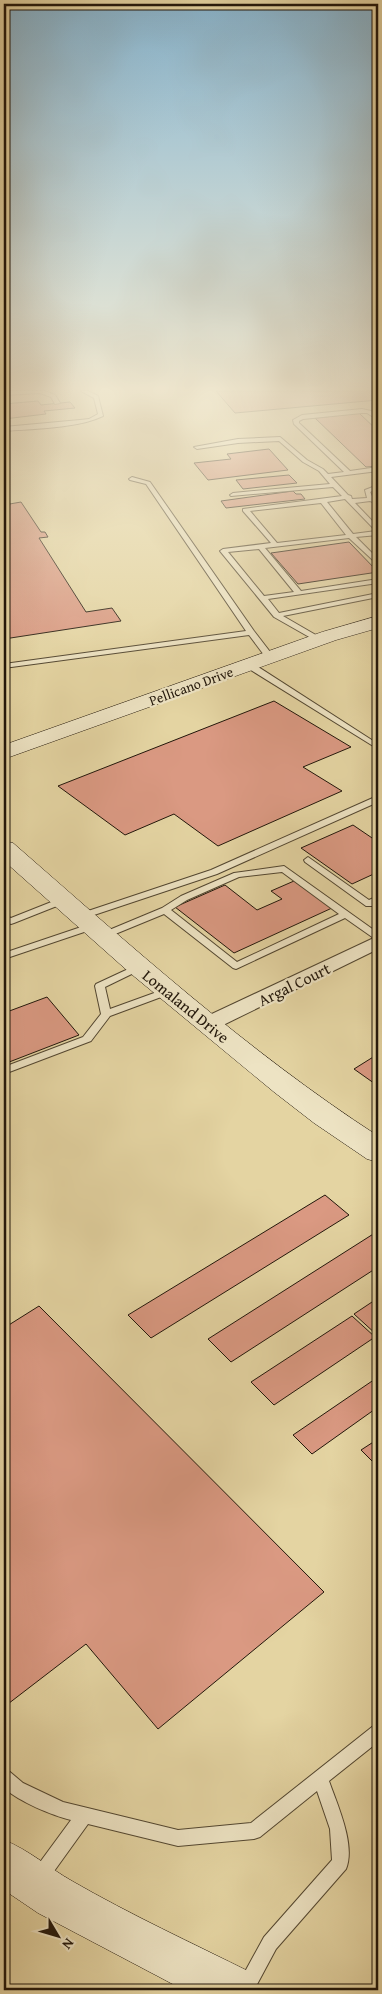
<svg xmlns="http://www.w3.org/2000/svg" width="382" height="1994" font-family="'Gentium Book Plus',serif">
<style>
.building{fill:#da9982;stroke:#21160a}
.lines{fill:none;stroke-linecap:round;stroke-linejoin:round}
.lane-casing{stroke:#524630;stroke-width:2}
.street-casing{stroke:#524630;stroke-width:2}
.secondary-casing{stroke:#21160a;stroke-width:1}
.lane{fill:#ede3c3;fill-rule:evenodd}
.street{fill:#ede3c3;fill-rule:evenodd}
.secondary{fill:#ede3c3;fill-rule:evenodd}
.labels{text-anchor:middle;stroke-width:4.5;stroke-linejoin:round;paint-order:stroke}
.far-street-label{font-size:14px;fill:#21160a;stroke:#ede3c3}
.street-label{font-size:16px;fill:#21160a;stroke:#ede3c3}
</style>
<rect width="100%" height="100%" fill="#e4d4a2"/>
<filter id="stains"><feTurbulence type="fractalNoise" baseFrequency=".004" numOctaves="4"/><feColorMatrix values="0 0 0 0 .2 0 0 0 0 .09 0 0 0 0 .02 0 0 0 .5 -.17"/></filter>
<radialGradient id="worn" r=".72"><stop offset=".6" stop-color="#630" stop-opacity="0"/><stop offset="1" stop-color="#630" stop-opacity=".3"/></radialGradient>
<!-- building -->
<g class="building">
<polygon points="216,391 378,391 378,400 235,413"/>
<polygon points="38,401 41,405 70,402 75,408 44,411 46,414 4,419 4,404"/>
<polygon points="359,413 378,431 378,466 366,467 315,418"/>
<polygon points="269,449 288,470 208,480 194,463 231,459 227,454"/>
<polygon points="289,475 297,483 243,489 236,480"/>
<polygon points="293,491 296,494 301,494 305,499 226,508 221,501"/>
<polygon points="21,502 41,532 45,532 48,537 39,538 86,612 112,608 121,621 4,639 4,505"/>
<polygon points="349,542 378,572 298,584 271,553"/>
<polygon points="274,701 351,747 303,767 342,791 218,846 174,814 125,835 58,786"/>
<polygon points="353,825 378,842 378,872 352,884 301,848"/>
<polygon points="294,881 332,908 234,953 175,907 225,885 257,910 282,899 271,891"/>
<polygon points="47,997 79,1035 4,1064 4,1013"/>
<polygon points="378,1054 378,1086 354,1069"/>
<polygon points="325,1195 349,1215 151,1338 128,1315"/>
<polygon points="378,1231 378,1267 231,1362 208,1339"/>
<polygon points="378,1298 378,1334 377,1335 354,1314"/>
<polygon points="39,1306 324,1592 158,1729 86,1644 4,1707 4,1328"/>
<polygon points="352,1316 375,1337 274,1405 251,1382"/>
<polygon points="378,1377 378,1407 312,1454 293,1435"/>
<polygon points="378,1439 378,1467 361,1450"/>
</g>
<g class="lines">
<!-- lane casing -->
<g class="lane-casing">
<g id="lane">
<polygon points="4,391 45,391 55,395 60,403 55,404 51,397 40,393 4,395"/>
<path d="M81,391H88L98,396L103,416C79,428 31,429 4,431V427L80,420L89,419L98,414L94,398Z"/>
<path d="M362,409L371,411L378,416V420L367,413H362L303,419L299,421V423L350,471L378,467V471L331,477L348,495L351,496L352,499L367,498L365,490L378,485V489L370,492L373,498L378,500V504L370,501L355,503L378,527V535L356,537L378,559V564L376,563L349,538L265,548L301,591L378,579V583L268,599L279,613L378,593V597L283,616L321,638V642H318L274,617L220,551L223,549L271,543L243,511V509L342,496L333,487L231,496L230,495L233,493L330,484L319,471L303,462L279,441L238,443L197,449L194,447L238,439L280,437L307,460L323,469L328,474L344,472L294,424L293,420L302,415ZM345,499L376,531L353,534L327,502ZM321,503L346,535L277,543L250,511ZM259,549L294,592L264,596L228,552Z"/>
<polygon points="132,477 150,482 254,631 274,657 270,659 267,659 249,635 4,668 4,664 246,631 146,484 130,480 129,479"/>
<polygon points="246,663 252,663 378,744 378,749 246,667"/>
<polygon points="375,797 378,797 378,802 217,874 82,919 77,916 79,914 211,870"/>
<polygon points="308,857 369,900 378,896 378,903 372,906 366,906 305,862 304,860"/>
<path d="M284,866L378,933V940L375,939L345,918L236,969L233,968L164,914L108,937L105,938L100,935L102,933L162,908L181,896L234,873ZM282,872L339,914L237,962L171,910L187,900L239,877Z"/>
<polygon points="64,897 69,900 67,902 14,923 11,924 4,921 4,915 11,918"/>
<polygon points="93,923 98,926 96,928 4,959 4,953"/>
<polygon points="139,964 144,967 142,969 105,987 110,1009 168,988 172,989 173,991 172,993 110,1016 91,1041 4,1074 4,1067 83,1037 101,1014 95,986 96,984"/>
<path d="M378,1724V1742L329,1781C337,1804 356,1845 346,1869L276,1949L254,1990H235L264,1937L332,1860L330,1829L317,1791L260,1837L254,1839L178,1846L88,1824L47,1881L41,1883L35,1881L33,1875L35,1869L71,1820C51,1815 20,1802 4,1788V1770L10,1772L23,1783L63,1802L178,1830L251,1823L372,1727Z"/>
</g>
</g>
<!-- street casing -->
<g class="street-casing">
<polygon id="street" points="378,936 378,949 215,1029 208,1031 201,1029 198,1024 201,1019"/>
</g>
<!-- secondary casing -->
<g class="secondary-casing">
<g id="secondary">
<polygon points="378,616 378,628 336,640 4,759 4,745 322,632"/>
<path d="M4,841L13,843C130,945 247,1051 378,1136V1162L367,1159L314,1123L274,1092L130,973L4,861Z"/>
<path d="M4,1840C29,1850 49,1868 72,1881C131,1915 192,1943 252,1973L259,1990H184L38,1913L4,1890Z"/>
</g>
</g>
<!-- lane -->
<use href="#lane" class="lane"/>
<!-- street -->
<use href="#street" class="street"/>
<!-- secondary -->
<use href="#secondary" class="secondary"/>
</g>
<!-- sky -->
<linearGradient id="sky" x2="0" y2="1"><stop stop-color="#87b5d0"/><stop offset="0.58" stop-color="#f3ecd5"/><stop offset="1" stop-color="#f3ecd5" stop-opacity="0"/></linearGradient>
<rect width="382" height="670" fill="url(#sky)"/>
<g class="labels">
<!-- far-street labels -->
<g class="far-street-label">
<text transform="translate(191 686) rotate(-20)" y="5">Pellicano Drive</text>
</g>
<!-- street labels -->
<g class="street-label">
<text transform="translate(294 984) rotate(-26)" y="6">Argal Court</text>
<text transform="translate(186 1006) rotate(39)" y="6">Lomaland Drive</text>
</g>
</g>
<!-- margin -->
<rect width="382" height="1994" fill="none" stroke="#e4d4a2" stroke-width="20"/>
<rect x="5" y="5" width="372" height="1984" fill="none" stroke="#21160a" stroke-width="2.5"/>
<rect x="10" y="10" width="362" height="1974" fill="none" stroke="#21160a"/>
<!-- north arrow -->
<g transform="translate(58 1936) rotate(128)" stroke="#ede3c3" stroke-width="4" paint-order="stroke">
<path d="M0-4L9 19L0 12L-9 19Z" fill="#21160a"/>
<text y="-8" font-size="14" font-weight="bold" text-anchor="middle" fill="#21160a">N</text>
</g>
<rect width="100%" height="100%" filter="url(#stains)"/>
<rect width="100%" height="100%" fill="url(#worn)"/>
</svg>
